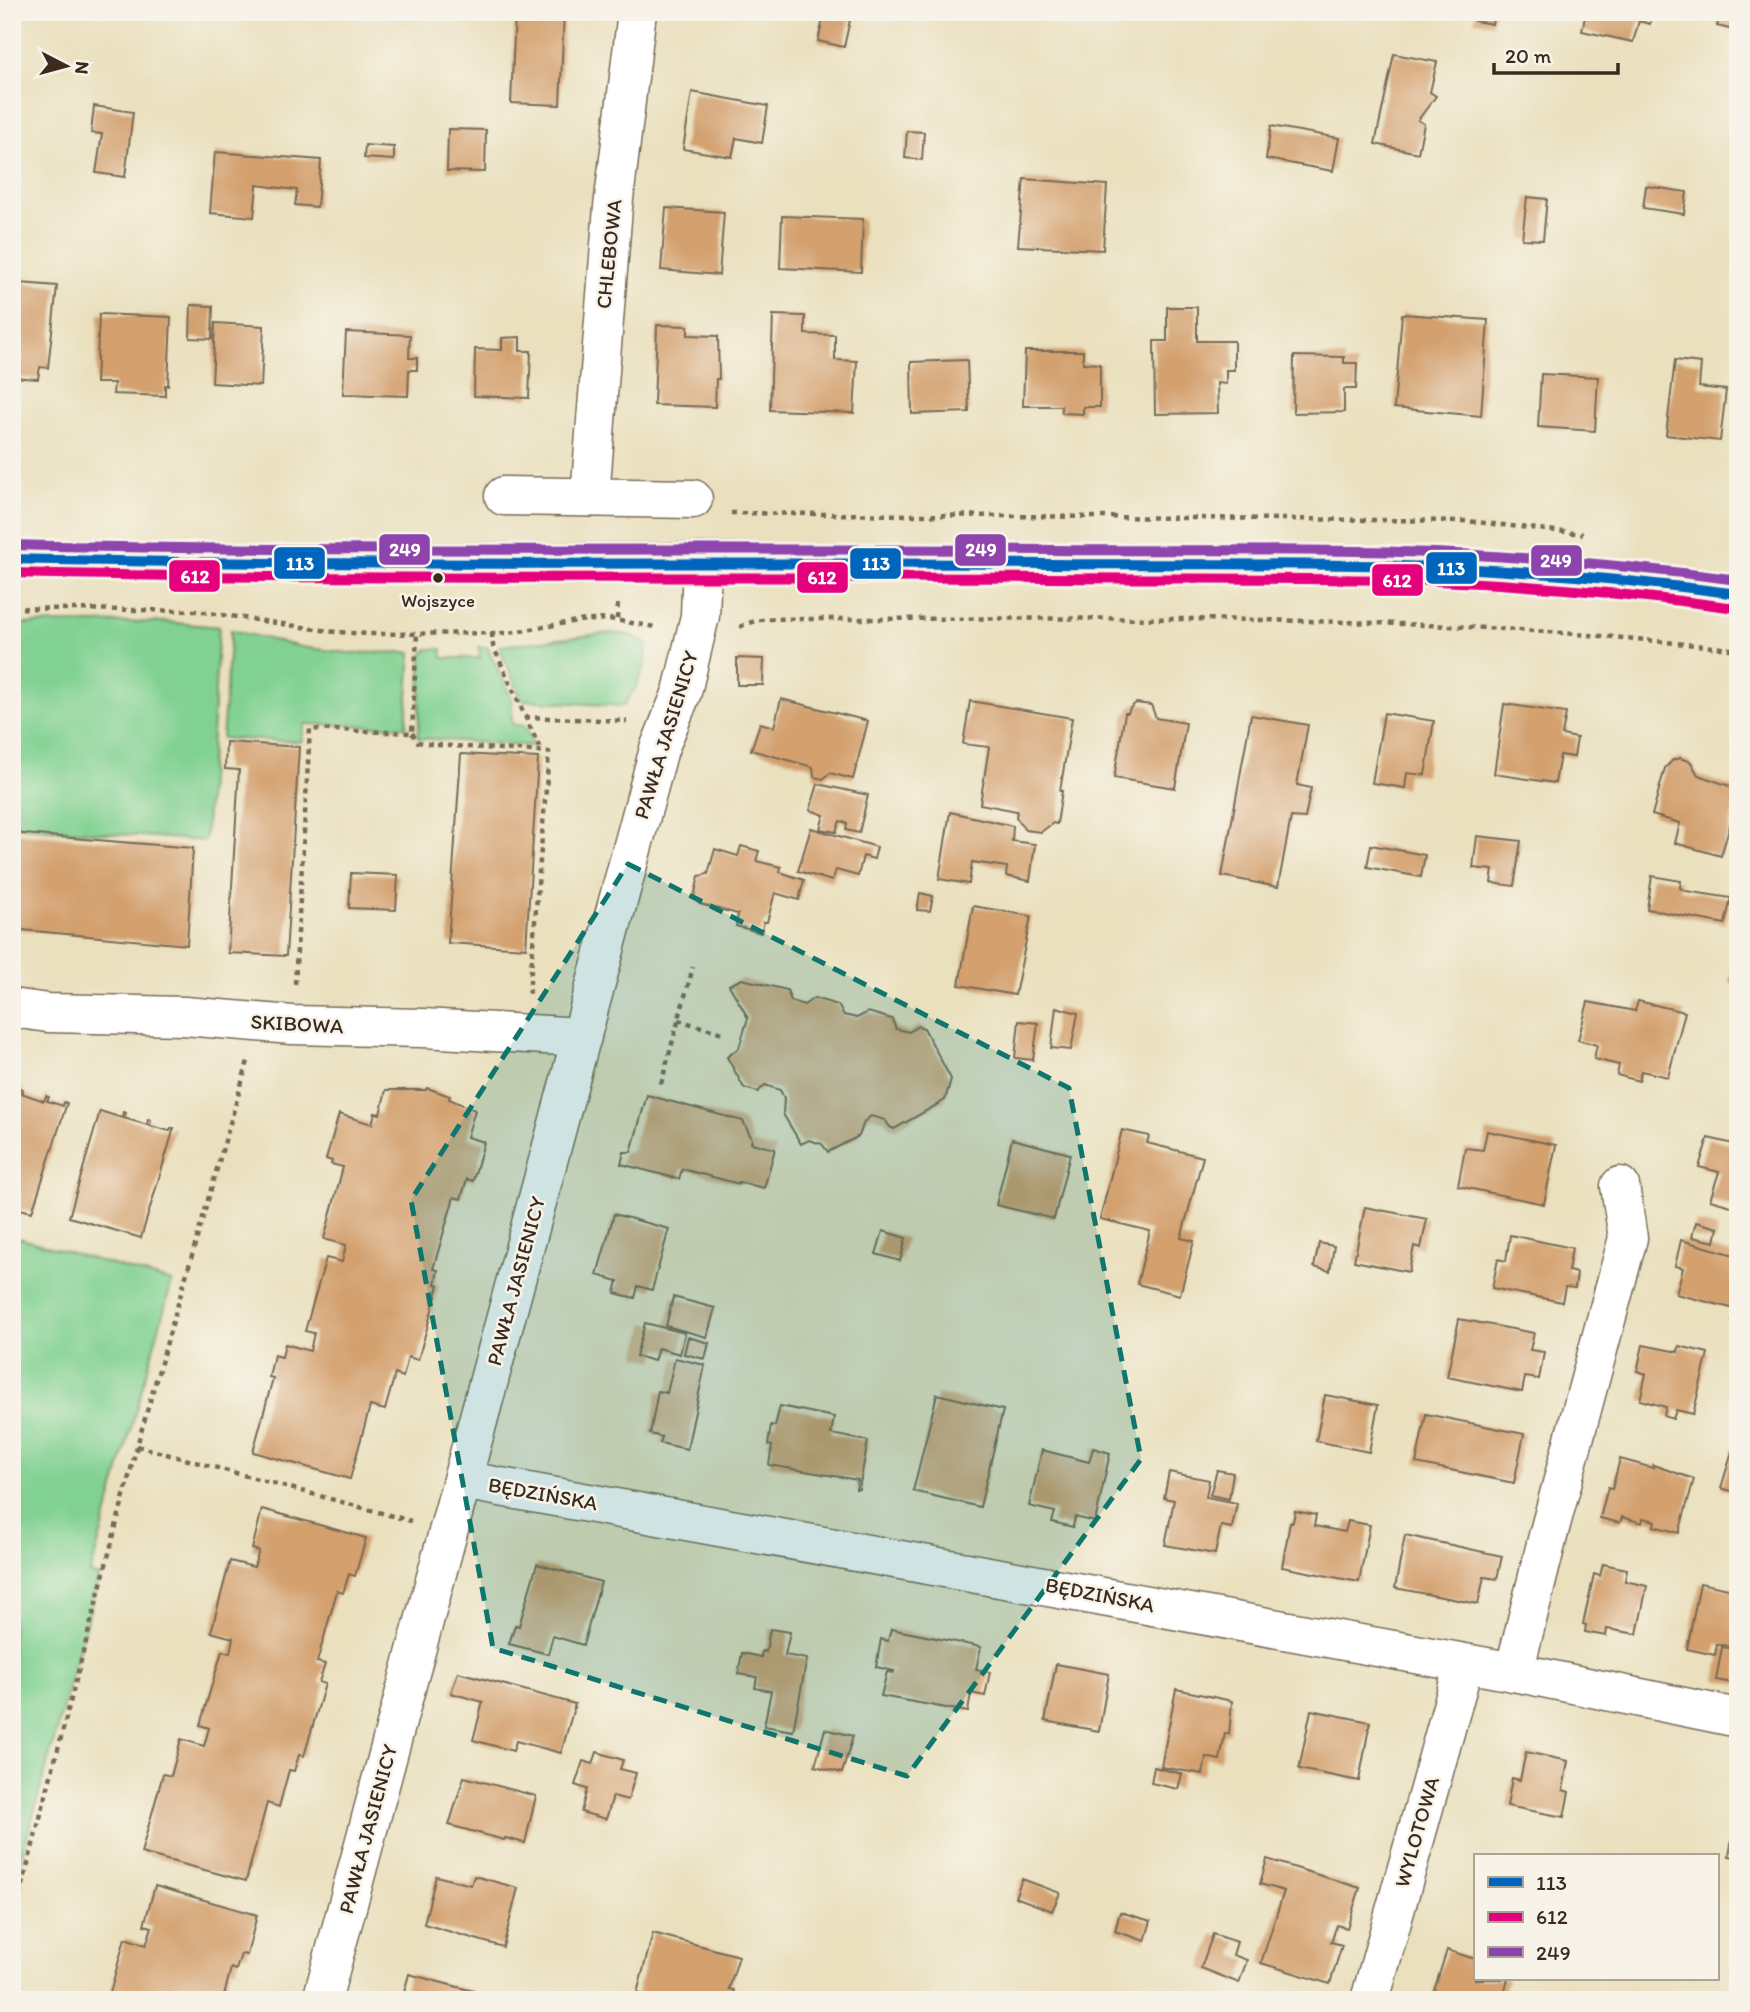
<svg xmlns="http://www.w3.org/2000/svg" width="1750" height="2012" font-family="Itim,sans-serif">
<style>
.green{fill:#81d192;stroke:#5e7e58;stroke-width:2}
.building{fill:#d3a06e}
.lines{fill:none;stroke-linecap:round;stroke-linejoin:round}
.minor-casing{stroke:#786a56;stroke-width:41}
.path{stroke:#786a56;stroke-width:4.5;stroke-dasharray:5 5;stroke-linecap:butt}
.minor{stroke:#fff;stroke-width:38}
.bus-1-casing{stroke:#f7f3e8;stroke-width:16}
.bus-2-casing{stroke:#f7f3e8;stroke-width:16}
.bus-3-casing{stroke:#f7f3e8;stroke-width:16}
.bus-1{stroke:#0065bd;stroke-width:10}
.bus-2{stroke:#e5007d;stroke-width:10}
.bus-3{stroke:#8e44ad;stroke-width:10}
.marked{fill:#0f766e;fill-opacity:0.2;stroke:#0f766e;stroke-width:5;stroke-dasharray:14 9;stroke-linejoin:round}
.bus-dot{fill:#3b2a1e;stroke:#f7f3e8;stroke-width:2.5}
.labels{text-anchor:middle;stroke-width:5;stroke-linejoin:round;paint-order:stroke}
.bus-label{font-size:19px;fill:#3b2a1e;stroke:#f7f3e8}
.street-label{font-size:21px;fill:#3b2a1e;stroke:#f7f3e8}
.line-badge{stroke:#f7f3e8;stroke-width:2.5}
.badge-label{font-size:19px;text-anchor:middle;font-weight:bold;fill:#fff}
</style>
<rect width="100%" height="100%" fill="#f7f3e8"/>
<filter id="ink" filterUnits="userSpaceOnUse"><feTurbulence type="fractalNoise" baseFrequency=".0143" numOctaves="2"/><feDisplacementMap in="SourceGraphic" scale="14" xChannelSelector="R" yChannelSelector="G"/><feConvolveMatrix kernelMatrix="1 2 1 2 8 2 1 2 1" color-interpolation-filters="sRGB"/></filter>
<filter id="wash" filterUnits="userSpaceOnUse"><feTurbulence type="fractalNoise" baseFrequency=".00686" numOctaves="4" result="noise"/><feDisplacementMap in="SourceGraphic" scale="28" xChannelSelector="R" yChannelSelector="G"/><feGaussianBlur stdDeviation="1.57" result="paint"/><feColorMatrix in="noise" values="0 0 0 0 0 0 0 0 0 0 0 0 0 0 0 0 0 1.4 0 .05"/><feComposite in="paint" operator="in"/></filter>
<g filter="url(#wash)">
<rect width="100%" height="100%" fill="#eae0be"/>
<!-- green -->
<g class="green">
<polygon points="164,622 219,627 205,841 12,826 12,624"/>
<polygon points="231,630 301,647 349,653 411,652 406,727 305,724 301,742 222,738"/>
<path d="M609,633C624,634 635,634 646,644C650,665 635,690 623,706L522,700L499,646Z"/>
<polygon points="479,647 487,647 512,699 512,724 525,726 534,746 418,738 422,655 428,649 442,649 443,658 480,658"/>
<polygon points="12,1236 172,1282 90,1574 99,1577 12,1892"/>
</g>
<g id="blocks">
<!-- building -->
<g class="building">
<polygon points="515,12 564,12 560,105 511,103"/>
<polygon points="1476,12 1495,12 1492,24 1474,21"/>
<polygon points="1586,12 1653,12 1650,24 1639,21 1633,42 1582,31"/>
<polygon points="1720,12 1738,12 1738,31 1717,26"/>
<polygon points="824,15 850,20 844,47 818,41"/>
<polygon points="1394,54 1437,62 1430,92 1436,96 1418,120 1424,124 1418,153 1375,144"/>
<polygon points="692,92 768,106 762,143 736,138 732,157 683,149"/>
<polygon points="94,106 133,112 125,177 96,173 102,134 91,133"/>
<polygon points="1271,126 1339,138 1333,171 1266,159"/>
<polygon points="448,129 486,130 485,172 447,171"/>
<polygon points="907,131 924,132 922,160 905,158"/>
<polygon points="365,145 394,147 394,160 364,158"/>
<polygon points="215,152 321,160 317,207 295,205 297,190 257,185 254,217 210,213"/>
<polygon points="1024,179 1107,185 1103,250 1018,246"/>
<polygon points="1646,186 1687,192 1684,214 1643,208"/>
<polygon points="1527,197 1547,199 1543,240 1522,239"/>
<polygon points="666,208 724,212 719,275 661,270"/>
<polygon points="782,216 863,219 861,272 780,268"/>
<polygon points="20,283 57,286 48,368 40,367 38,379 12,377 12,285 20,286"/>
<polygon points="191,305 213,306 212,339 190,338"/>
<polygon points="1167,307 1197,307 1197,341 1234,341 1234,370 1226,370 1226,384 1217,383 1218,413 1155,414 1154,341 1167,341"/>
<polygon points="99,314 171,317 168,386 165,385 165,396 113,394 114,383 96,383"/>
<polygon points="1402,314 1488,320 1481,416 1394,408"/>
<polygon points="773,315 805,316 805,334 835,335 835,360 857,361 854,413 770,410"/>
<polygon points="215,323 264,326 261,386 212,383"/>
<polygon points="657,325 688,326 688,335 718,336 719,379 716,379 715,407 654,405"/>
<polygon points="346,332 410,335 409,358 417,358 417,370 409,370 408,396 343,394"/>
<polygon points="520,337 520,351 531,351 529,398 474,396 475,349 502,350 502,338"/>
<polygon points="1025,351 1083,351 1083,363 1100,364 1100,407 1083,407 1083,414 1062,413 1061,406 1023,406"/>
<polygon points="1294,356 1344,357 1344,363 1357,363 1356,389 1344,389 1344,412 1293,413"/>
<polygon points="967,360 969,412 912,414 911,362"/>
<polygon points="1675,360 1701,363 1699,387 1726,390 1720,441 1666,435"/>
<polygon points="1541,374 1598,377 1595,431 1538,427"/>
<polygon points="737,658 764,659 763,685 737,685"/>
<polygon points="781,699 868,721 853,779 830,773 823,779 814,777 813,767 751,750 760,723 774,727"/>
<polygon points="970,701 1072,718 1060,791 1062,791 1057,824 1053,823 1041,832 1025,830 1016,817 1017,811 980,804 989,747 963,744"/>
<polygon points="1136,703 1151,705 1156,718 1186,723 1175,788 1114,778 1125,713 1128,713 1130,708"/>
<polygon points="1504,704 1566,713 1562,735 1577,738 1574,757 1560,755 1555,783 1494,774"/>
<polygon points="1384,713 1434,721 1425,775 1407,773 1405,788 1372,783"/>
<polygon points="1251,715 1308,725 1297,785 1311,788 1305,818 1291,817 1278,887 1222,876"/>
<polygon points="226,742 299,747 286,956 228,953 239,770 225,769"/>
<polygon points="461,754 538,758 526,948 448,943"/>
<polygon points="1680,758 1691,762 1698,775 1738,789 1738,798 1721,856 1675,843 1680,823 1652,815 1665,768 1673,760"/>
<polygon points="818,784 868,795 859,833 846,830 847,823 840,821 836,832 820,829 824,815 810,810"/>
<polygon points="950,812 1013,826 1012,841 1035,844 1030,881 1006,876 1007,867 972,862 969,884 939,879"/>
<polygon points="811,828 877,847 874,859 863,856 858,876 836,870 832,881 798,871"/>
<polygon points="12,833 193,848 187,945 12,929"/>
<polygon points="1477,836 1521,841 1514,886 1491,883 1493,870 1473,868"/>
<polygon points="1371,845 1425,855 1421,877 1367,867"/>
<polygon points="741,846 759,851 756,861 781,867 780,872 804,880 799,900 775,893 767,922 764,922 761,933 736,926 738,914 700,904 694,897 699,876 708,874 715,849 738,856"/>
<polygon points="351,873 398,875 396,910 349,908"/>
<polygon points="1652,876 1681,881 1680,888 1686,891 1731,898 1725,924 1647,909"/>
<polygon points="920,893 933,896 930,911 917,910"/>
<polygon points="973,906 1031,916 1015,995 959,985"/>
<polygon points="1738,953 1738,984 1729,981"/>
<polygon points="742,979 787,990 791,1001 804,1005 814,998 838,1005 844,1015 857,1018 868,1012 892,1019 896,1029 909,1032 918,1026 924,1028 951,1079 945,1100 894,1129 890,1127 885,1120 871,1116 864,1122 859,1136 828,1152 822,1144 809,1140 801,1144 783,1114 784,1098 780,1090 765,1085 758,1092 744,1088 727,1057 739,1048 748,1018 729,985"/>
<polygon points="1638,1001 1685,1012 1668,1077 1641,1071 1639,1081 1617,1075 1619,1065 1594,1059 1597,1045 1578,1040 1588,1002 1635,1011"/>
<polygon points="1056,1007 1078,1013 1071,1050 1051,1048"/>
<polygon points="1019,1021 1038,1023 1033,1060 1015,1058"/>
<polygon points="20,1088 23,1089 21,1093 44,1101 46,1096 49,1097 47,1101 63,1106 64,1102 67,1103 32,1212 12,1207 12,1090 19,1092"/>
<polygon points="427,1088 450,1096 449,1099 475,1110 467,1137 484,1142 473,1181 467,1179 461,1199 454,1197 433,1269 438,1270 435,1284 439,1285 418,1360 408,1357 403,1377 395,1374 385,1410 370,1406 350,1479 253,1452 273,1378 269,1377 274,1355 282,1357 285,1344 310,1351 314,1333 305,1331 326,1258 342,1262 346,1245 324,1239 343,1167 331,1164 332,1161 326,1159 339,1114 372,1124 375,1113 380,1114 386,1090 426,1090"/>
<polygon points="647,1095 743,1121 752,1139 751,1143 775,1149 764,1188 739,1182 739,1184 682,1169 679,1179 621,1164 624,1152 631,1152"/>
<polygon points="100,1111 122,1118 123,1112 126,1113 124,1118 147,1125 148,1119 151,1120 150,1126 170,1131 171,1128 174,1128 141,1238 69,1217"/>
<polygon points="1122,1130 1149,1136 1147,1143 1203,1157 1181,1238 1194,1241 1180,1295 1137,1284 1150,1231 1100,1219"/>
<polygon points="1487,1131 1556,1145 1544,1204 1458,1186 1465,1148 1483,1150"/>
<polygon points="1708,1138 1738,1145 1738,1208 1710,1200 1719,1172 1699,1167"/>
<polygon points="1012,1139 1070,1154 1054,1219 996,1205"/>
<polygon points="1365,1207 1427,1219 1421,1248 1414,1246 1409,1272 1354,1261"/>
<polygon points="614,1214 669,1229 652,1290 638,1286 635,1298 615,1293 618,1281 597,1275"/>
<polygon points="1696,1222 1718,1228 1715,1242 1692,1237"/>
<polygon points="883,1231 906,1238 900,1261 876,1254"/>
<polygon points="1510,1235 1572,1248 1568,1271 1577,1273 1575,1288 1565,1287 1562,1302 1492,1288 1498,1259 1506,1261"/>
<polygon points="1681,1240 1738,1256 1738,1321 1732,1320 1735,1309 1676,1294 1683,1268 1675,1266"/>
<polygon points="1319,1243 1334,1246 1330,1271 1314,1267"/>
<polygon points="673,1297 715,1308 707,1337 666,1326"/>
<polygon points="1459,1319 1534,1333 1530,1350 1544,1352 1539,1379 1525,1377 1522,1392 1447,1377"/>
<polygon points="645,1323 685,1333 680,1354 658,1348 654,1361 636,1356"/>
<polygon points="688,1337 709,1343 705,1359 684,1354"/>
<polygon points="1643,1345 1678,1352 1679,1346 1708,1353 1693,1414 1676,1410 1673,1419 1664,1416 1666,1407 1640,1400 1646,1374 1637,1371"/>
<polygon points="675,1358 705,1365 687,1449 660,1443 662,1437 650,1434 658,1391 667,1393"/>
<polygon points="937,1394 1003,1410 980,1507 913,1491"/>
<polygon points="1325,1395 1378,1405 1369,1452 1316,1441"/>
<polygon points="780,1406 834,1417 831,1434 868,1441 859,1489 856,1489 858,1480 769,1465 772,1446 768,1445 771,1425 775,1426"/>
<polygon points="1426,1414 1524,1434 1514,1483 1416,1463"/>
<polygon points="1093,1448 1110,1453 1095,1522 1075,1517 1073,1527 1052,1522 1055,1512 1029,1506 1042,1450 1089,1462"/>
<polygon points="1733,1448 1738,1450 1738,1493 1721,1488"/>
<polygon points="1620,1459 1653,1468 1653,1465 1694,1479 1679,1533 1654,1526 1655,1521 1643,1518 1642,1523 1622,1517 1620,1523 1600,1518 1608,1487 1612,1489"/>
<polygon points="1217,1470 1233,1473 1229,1499 1210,1495"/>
<polygon points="1169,1472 1209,1480 1206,1497 1237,1503 1232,1528 1221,1526 1215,1554 1165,1545 1174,1500 1164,1498"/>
<polygon points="262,1509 366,1538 355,1576 349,1574 343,1593 337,1591 317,1662 325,1664 319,1682 325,1684 304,1756 299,1755 294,1771 289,1770 279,1807 267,1803 246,1881 141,1853 163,1774 171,1776 181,1739 204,1746 209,1728 200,1725 222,1651 230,1653 233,1638 211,1632 230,1561 254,1567 259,1551 252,1549"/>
<polygon points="1295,1511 1316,1515 1314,1526 1345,1532 1348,1521 1370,1525 1359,1582 1282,1567 1290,1522 1293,1522"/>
<polygon points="1405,1535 1502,1556 1497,1579 1484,1577 1478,1604 1395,1588"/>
<polygon points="537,1564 601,1582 583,1645 553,1636 548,1654 509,1644 515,1625 519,1626"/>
<polygon points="1603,1564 1627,1569 1625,1581 1647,1586 1637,1634 1607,1629 1606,1636 1585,1632 1586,1625 1583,1624 1594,1574 1600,1576"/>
<polygon points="1700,1583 1738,1591 1738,1648 1717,1644 1715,1655 1687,1649"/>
<polygon points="770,1629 790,1632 785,1655 807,1659 793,1731 764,1726 771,1691 755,1688 757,1677 738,1674 742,1653 761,1657 762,1651 766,1652"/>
<polygon points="891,1629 981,1647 976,1669 990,1672 985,1696 971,1693 968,1712 881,1696 887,1672 893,1673 894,1671 876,1667 881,1639 888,1641"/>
<polygon points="1722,1647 1738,1651 1738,1684 1716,1680"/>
<polygon points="1056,1664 1109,1674 1099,1731 1045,1721"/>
<polygon points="458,1672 575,1704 561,1753 516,1741 513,1751 473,1740 483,1702 451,1693"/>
<polygon points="1176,1689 1232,1701 1229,1734 1225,1733 1220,1760 1206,1757 1203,1774 1161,1767"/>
<polygon points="1311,1710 1370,1722 1359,1781 1299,1769"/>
<polygon points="825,1729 853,1736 842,1773 815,1766"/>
<polygon points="597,1752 623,1760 620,1769 636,1773 628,1800 613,1796 606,1819 581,1812 587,1789 575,1785 583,1761 593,1764"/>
<polygon points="1526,1752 1568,1761 1563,1790 1569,1792 1564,1817 1507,1806 1512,1778 1520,1780"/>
<polygon points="1154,1767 1182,1774 1178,1789 1151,1783"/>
<polygon points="464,1777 536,1796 525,1843 505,1838 504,1840 449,1825"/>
<polygon points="1736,1815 1738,1815 1738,1857 1729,1856"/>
<polygon points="1267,1859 1360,1888 1347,1928 1337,1925 1331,1942 1342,1945 1330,1984 1261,1963 1284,1891 1260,1884"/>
<polygon points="436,1876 471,1885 474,1876 518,1888 503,1947 424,1924"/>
<polygon points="1022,1879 1060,1893 1052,1911 1015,1897"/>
<polygon points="155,1886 257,1915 247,1955 241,1954 236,1970 231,1968 223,2000 108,2000 125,1938 146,1945 152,1927 144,1925"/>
<polygon points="1120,1912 1151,1921 1145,1941 1115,1931"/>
<polygon points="653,1933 739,1956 729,1989 734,1990 731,2000 662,2000 637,1993"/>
<polygon points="1213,1934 1237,1942 1233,1955 1247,1960 1239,1983 1201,1968"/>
<polygon points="1447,1950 1475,1959 1475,1979 1508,1979 1502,2000 1431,2000"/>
<polygon points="409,1974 473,1991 470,2000 402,2000"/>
</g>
</g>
</g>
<g filter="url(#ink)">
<use href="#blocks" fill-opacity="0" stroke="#786a56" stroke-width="2"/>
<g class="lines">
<!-- minor casing -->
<g class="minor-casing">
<g id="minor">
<polyline points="504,496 693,499"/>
<polyline points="590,497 613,207 637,12"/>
<polyline points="12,559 179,563 702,562 1403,566 1529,573 1678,586 1738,594"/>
<polyline points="12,1008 48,1013 184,1016 292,1025 423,1028 582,1037"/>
<polyline points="462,1480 1514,1672 1738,1718"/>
<polyline points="1514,1672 1549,1532 1628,1238 1620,1186"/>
<polyline points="322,2000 659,749 682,692 696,633 700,616 702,562"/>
<polyline points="1370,2000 1464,1664"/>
</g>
</g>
<!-- path -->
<g class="path">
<polyline points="731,513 1467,521 1583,534"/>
<polyline points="12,608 196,611 336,632 369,634 509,633 577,621 609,619 655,627"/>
<polyline points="617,619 618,601"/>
<path d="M740,627C760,616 783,619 805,619C1116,619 1428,612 1738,650"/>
<polyline points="492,633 493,646 541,751"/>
<polyline points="525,717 627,721"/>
<polyline points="412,733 418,742 436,745 549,752 529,994"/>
<polyline points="295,984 310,729 412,733 417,633"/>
<polyline points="678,1020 726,1034"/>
<polyline points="661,1084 693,967"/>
<polyline points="137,1446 411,1521"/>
<polyline points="12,1925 137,1446 248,1061"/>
</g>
<!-- minor -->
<use href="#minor" class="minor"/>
<!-- bus-1 casing -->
<g class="bus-1-casing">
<path id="bus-1" d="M12,559C359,567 706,562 1054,564C1169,565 1285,563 1401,566C1513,569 1626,579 1738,594"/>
</g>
<!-- bus-2 casing -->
<g class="bus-2-casing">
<path id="bus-2" d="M12,573C359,581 706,576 1053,578C1168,579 1284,578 1399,580C1512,582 1625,593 1736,608"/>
</g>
<!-- bus-3 casing -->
<g class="bus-3-casing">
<path id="bus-3" d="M12,545C359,553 707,548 1054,550C1169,551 1285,549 1401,552C1513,555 1626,565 1738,580"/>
</g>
<!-- bus-1 -->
<use href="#bus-1" class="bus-1"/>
<!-- bus-2 -->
<use href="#bus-2" class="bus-2"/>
<!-- bus-3 -->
<use href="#bus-3" class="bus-3"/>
</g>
</g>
<!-- marked area -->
<path class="marked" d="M628,864L1069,1088L1141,1459L907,1776L493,1648L411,1200Z"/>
<!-- markers -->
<circle class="bus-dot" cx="438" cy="578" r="6"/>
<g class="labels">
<!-- bus labels -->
<g class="bus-label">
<text x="438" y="607">Wojszyce</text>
</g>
<!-- street labels -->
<g class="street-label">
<text transform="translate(609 254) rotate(-84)" y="7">CHLEBOWA</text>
<text transform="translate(666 735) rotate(-73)" y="7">PAWŁA JASIENICY</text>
<text transform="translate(297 1024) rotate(3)" y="7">SKIBOWA</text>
<text transform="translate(516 1281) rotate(-75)" y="7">PAWŁA JASIENICY</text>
<text transform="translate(543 1494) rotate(10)" y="7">BĘDZIŃSKA</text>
<text transform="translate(1100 1595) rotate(11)" y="7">BĘDZIŃSKA</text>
<text transform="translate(368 1829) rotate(-75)" y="7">PAWŁA JASIENICY</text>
<text transform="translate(1417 1832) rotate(-74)" y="7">WYLOTOWA</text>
</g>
</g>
<g class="line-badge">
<rect x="378" y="533" width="53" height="33" rx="7" fill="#8e44ad"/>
<rect x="954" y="533" width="53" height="34" rx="7" fill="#8e44ad"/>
<rect x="1530" y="544" width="53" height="33" rx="7" fill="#8e44ad"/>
<rect x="273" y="546" width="53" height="34" rx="7" fill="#0065bd"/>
<rect x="849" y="547" width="53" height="33" rx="7" fill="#0065bd"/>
<rect x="1425" y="551" width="53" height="34" rx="7" fill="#0065bd"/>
<rect x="168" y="559" width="53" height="34" rx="7" fill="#e5007d"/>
<rect x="796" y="561" width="53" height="33" rx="7" fill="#e5007d"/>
<rect x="1371" y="563" width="53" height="34" rx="7" fill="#e5007d"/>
</g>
<g class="badge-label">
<text x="405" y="556">249</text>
<text x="981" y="556">249</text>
<text x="1556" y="567">249</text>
<text x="300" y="570">113</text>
<text x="876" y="570">113</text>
<text x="1451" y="575">113</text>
<text x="195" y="583">612</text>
<text x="822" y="584">612</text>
<text x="1397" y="587">612</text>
</g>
<!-- margin -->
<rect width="1750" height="2012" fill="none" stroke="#f7f3e8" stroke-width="42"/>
<!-- legend -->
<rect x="1474" y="1854" width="245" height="126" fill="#f7f3e8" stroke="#aca397" stroke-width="2"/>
<rect x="1488" y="1877" width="35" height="10" fill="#0065bd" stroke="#aca397" stroke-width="2"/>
<text x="1536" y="1890" font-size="21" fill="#3b2a1e">113</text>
<rect x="1488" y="1912" width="35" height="10" fill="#e5007d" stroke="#aca397" stroke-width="2"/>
<text x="1536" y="1924" font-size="21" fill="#3b2a1e">612</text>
<rect x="1488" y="1947" width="35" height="10" fill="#8e44ad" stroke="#aca397" stroke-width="2"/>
<text x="1536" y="1960" font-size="21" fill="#3b2a1e">249</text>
<!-- north arrow -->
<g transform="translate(66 66) rotate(96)" stroke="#f7f3e8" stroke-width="5" paint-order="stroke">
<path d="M0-5L12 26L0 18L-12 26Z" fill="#3b2a1e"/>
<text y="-10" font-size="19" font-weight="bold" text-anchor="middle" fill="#3b2a1e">N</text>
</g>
<!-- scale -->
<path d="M1494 63v10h124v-10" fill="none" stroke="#3b2a1e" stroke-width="3.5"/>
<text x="1505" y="63" font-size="21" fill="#3b2a1e" stroke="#f7f3e8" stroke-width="5" paint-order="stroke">20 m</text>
</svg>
